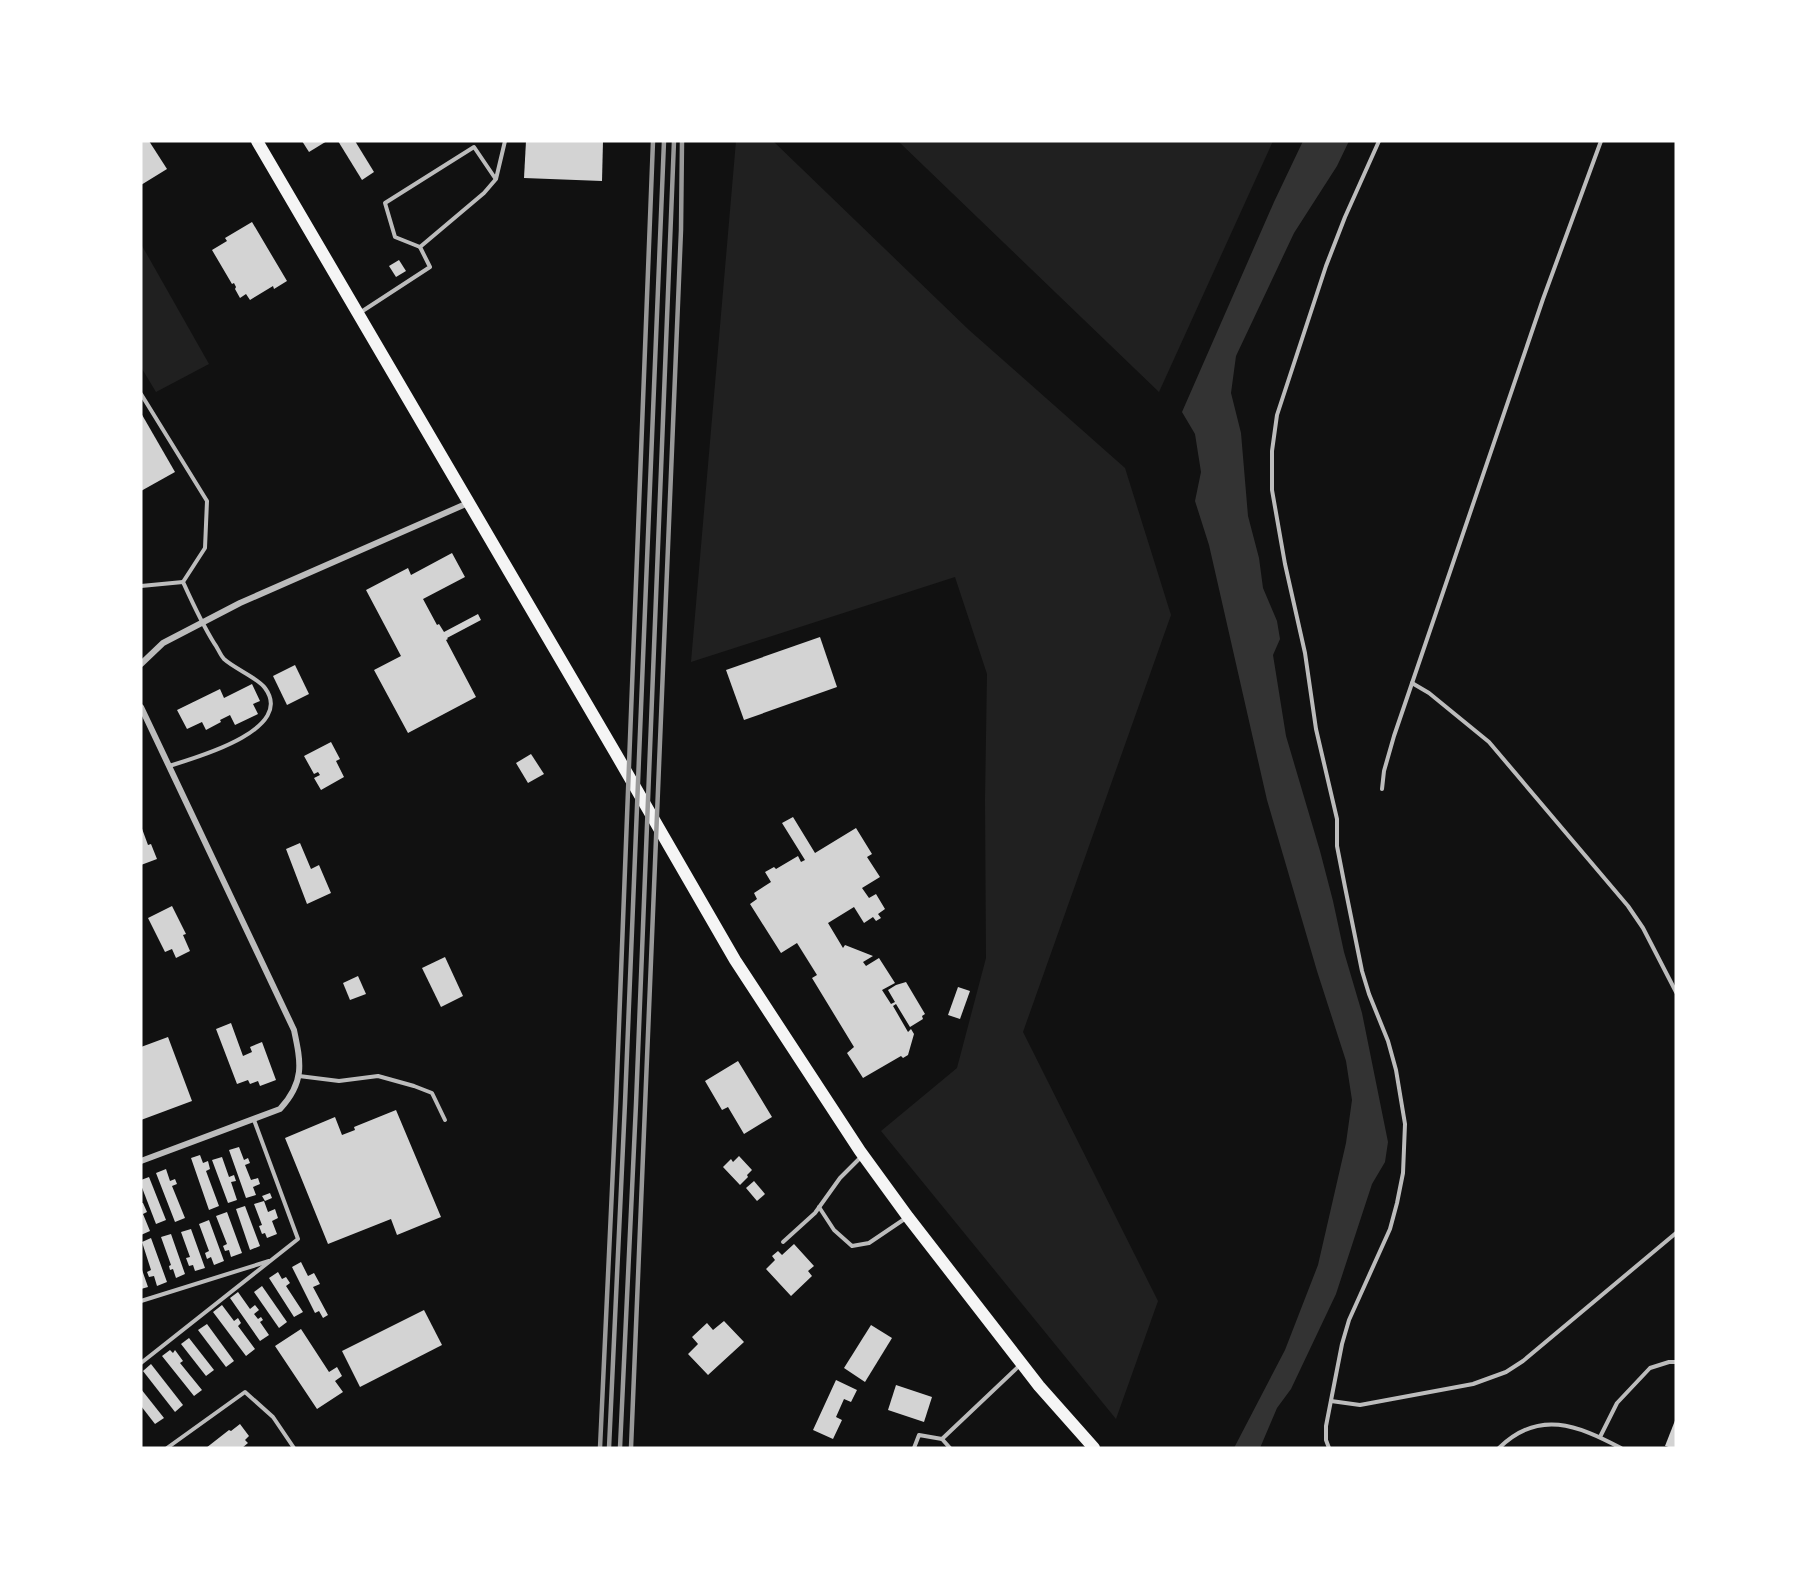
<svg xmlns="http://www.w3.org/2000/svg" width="1817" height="1589" font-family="'Fira Sans Condensed',sans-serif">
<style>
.green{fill:#202020}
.water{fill:#333}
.building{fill:#d3d3d3}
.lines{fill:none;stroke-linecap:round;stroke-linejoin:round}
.service{stroke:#bcbcbc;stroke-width:4}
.minor{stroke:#bcbcbc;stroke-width:6}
.primary{stroke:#f5f5f5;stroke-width:12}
.rail{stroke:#9a9a9a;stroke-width:4.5}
</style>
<rect width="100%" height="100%" fill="#111"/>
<!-- green -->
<g class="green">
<polygon points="736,141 773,141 969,330 1125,468 1171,615 1023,1032 1158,1301 1116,1419 881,1131 957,1068 986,958 985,800 987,674 955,577 691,662"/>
<polygon points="898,141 1273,141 1159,392"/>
<polygon points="141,244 209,364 156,392 141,367"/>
</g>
<!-- water -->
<polygon class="water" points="1303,141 1349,141 1337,166 1294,233 1236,356 1231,393 1241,433 1248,516 1259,558 1263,588 1277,621 1280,639 1273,655 1286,736 1320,851 1333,901 1344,952 1362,1013 1388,1142 1385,1162 1372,1184 1336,1294 1291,1389 1277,1408 1260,1448 1234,1448 1285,1350 1318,1265 1346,1143 1352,1100 1346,1061 1317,971 1267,800 1209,545 1195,501 1201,472 1195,434 1182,412 1274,202"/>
<!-- building -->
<g class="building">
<polygon points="141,141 149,141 167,169 141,185"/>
<polygon points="302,141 327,141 309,152"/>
<polygon points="338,141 355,141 374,172 362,180"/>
<polygon points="526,141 603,141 602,181 524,178"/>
<polygon points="252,222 287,281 274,289 273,286 250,300 246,294 240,298 235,289 236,287 234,283 232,284 212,250 227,241 225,238"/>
<polygon points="399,260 406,271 396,277 389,266"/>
<polygon points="141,413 175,472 141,491"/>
<polygon points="452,553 465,577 423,599 437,625 439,624 444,632 478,614 481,620 447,638 448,639 446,640 476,697 408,733 374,670 401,656 366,590 408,568 411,575"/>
<polygon points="820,637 837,687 744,720 726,670"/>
<polygon points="295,665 309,694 287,705 273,676"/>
<polygon points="252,684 260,701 253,704 258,714 235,725 230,715 220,720 221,722 206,730 202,722 187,729 177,710 220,689 224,698"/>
<polygon points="331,742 340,759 336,761 344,777 321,790 314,778 320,775 318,772 314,774 304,756"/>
<polygon points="531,754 544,774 528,783 516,763"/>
<polygon points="793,817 815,853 856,828 872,854 867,857 880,877 862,888 869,898 876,894 885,909 878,914 881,918 876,921 873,917 864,923 854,907 828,923 843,948 845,945 873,956 863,962 866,966 879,958 895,983 882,990 891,1004 895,1002 888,990 896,985 906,982 925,1014 922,1016 923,1019 910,1027 896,1004 893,1006 908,1032 911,1029 914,1034 908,1055 903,1058 901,1056 863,1078 847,1053 854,1047 812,978 817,975 797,943 781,953 750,904 757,899 754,893 771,882 765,872 774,867 776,869 798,856 801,862 805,860 782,823"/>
<polygon points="141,826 148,845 151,844 157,859 141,865"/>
<polygon points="300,843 311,869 319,865 331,893 307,904 286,849"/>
<polygon points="172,906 186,934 183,935 190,951 176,958 172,949 165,952 148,918"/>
<polygon points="445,957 463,996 441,1007 422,968"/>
<polygon points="358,976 366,994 350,1000 343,983"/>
<polygon points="958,987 970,991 960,1019 948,1015"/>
<polygon points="231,1023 243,1056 252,1052 250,1047 262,1042 276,1080 260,1086 258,1081 250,1084 248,1080 237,1084 216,1029"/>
<polygon points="168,1037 192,1101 141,1120 141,1047"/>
<polygon points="738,1061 772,1117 744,1134 728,1107 722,1110 705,1081"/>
<polygon points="396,1110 441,1217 397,1235 391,1219 328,1244 285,1138 335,1117 342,1135 355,1130 354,1127"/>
<polygon points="239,1147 244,1160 248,1158 250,1163 245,1165 251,1180 258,1178 260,1184 253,1187 256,1195 246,1198 229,1150"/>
<polygon points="200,1155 203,1163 208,1161 210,1169 206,1171 219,1206 209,1210 191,1158"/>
<polygon points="739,1156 752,1170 747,1175 748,1177 740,1185 723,1167 731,1159 733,1162"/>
<polygon points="222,1157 229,1177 234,1175 236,1181 231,1182 237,1200 228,1203 212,1160"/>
<polygon points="166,1169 170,1181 175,1179 177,1184 172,1186 185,1218 175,1222 156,1173"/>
<polygon points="149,1177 166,1220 156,1224 141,1185 141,1180"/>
<polygon points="754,1181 765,1194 757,1201 746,1188"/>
<polygon points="270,1193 272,1198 265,1201 262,1196"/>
<polygon points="264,1201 268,1212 275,1209 278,1218 272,1221 277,1234 267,1238 265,1233 262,1234 259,1226 262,1225 254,1204"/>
<polygon points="141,1203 143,1203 147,1212 143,1214 150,1231 141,1235"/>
<polygon points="245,1206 260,1246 250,1250 236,1209"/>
<polygon points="227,1212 242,1253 231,1257 229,1250 225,1251 223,1246 227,1244 216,1216"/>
<polygon points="209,1220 224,1261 214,1265 211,1257 207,1259 205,1253 209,1251 199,1224"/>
<polygon points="191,1229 205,1268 195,1271 193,1265 189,1266 186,1258 190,1257 181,1232"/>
<polygon points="171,1234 185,1274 176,1278 173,1269 170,1270 169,1266 171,1265 161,1237"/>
<polygon points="151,1238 167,1282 157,1286 154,1276 149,1277 147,1272 151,1270 142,1242"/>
<polygon points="794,1244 814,1266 808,1271 812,1276 791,1296 766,1269 775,1260 772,1256 778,1251 782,1255"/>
<polygon points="301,1262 308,1276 314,1273 320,1284 313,1287 328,1315 323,1318 319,1311 315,1313 292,1267"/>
<polygon points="141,1267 148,1287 141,1289"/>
<polygon points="278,1272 282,1279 286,1277 290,1283 286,1286 303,1312 294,1317 269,1278"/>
<polygon points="262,1286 287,1322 279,1328 254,1292"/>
<polygon points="238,1292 250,1309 255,1305 259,1310 254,1314 258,1319 261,1317 263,1320 260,1322 269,1335 260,1341 230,1298"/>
<polygon points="222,1305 234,1321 238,1318 241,1323 238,1326 255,1349 246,1356 213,1312"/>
<polygon points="424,1310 442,1345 360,1387 342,1351"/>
<polygon points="724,1321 744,1342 708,1375 688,1354 698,1344 692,1337 707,1323 713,1330"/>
<polygon points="207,1324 234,1361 226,1367 198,1330"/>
<polygon points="871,1325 892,1338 865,1382 844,1368"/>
<polygon points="301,1329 329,1372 337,1367 342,1376 335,1381 343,1392 317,1409 275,1346"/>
<polygon points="189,1338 214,1370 206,1376 181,1344"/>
<polygon points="170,1350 173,1353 175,1350 183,1361 180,1363 202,1390 194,1396 162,1356"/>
<polygon points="151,1364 183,1405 175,1412 143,1371"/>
<polygon points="836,1380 857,1390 851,1402 844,1399 836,1417 842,1420 833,1439 813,1430"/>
<polygon points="896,1385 932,1397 924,1422 888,1410"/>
<polygon points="141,1389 164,1418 155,1424 141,1406"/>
<polygon points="1676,1418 1676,1448 1672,1448 1665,1446"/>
<polygon points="240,1424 249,1436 245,1440 248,1443 242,1448 206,1448 229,1430 231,1431"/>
</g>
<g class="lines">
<!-- service -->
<g class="service">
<polyline points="420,247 395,237 385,203 474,147 495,178"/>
<polyline points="361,312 430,267 420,247 484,193 496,179 505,141"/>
<path d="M141,394L207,501L205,548L183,582C193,604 202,624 214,643C218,648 220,655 224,659C235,669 258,678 265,688C296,730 195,758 169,766"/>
<polyline points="141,586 183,582"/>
<polyline points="1412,683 1429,693 1489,742 1628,906 1643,928 1676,992"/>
<polyline points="1382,789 1384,771 1394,736 1543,299 1601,141"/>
<polyline points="299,1076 339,1081 378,1076 414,1086 432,1093 445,1120"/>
<polyline points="819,1207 834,1230 852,1246 869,1243 906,1218"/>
<polyline points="783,1242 815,1213 840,1178 862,1156"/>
<polyline points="141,1301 269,1261"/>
<polyline points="141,1363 298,1239 254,1120"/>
<polyline points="1331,1401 1360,1405 1473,1384 1506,1372 1523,1361 1676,1233"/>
<polyline points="1600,1437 1617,1403 1650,1368 1669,1362 1676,1362"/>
<polyline points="942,1439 1020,1365"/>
<polyline points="167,1448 245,1392 273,1417 294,1448"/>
<polyline points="914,1448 919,1435 942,1439 950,1448"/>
<polyline points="1329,1448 1326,1440 1326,1426 1342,1344 1349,1320 1390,1229 1397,1203 1403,1173 1405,1124 1396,1070 1388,1041 1369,994 1362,971 1345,887 1337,846 1337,819 1316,729 1305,653 1285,564 1272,490 1272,451 1277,415 1326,266 1345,217 1379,141"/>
<path d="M1499,1448C1539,1409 1577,1425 1621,1448"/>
</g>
<!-- minor -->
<g class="minor">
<polyline points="141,664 163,643 240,603 468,503"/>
<path d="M141,707L294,1030C301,1063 305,1082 280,1109L141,1161"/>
</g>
<!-- primary -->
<polyline class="primary" points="257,141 616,754 735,960 860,1151 908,1217 1039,1386 1094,1448"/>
<!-- rail -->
<g class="rail">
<polyline points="600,1448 616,1103 653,141"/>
<polyline points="609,1448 625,1103 664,141"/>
<polyline points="620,1448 636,1104 674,141"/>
<polyline points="631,1448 681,230 682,141"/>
</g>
</g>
<!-- border -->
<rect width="1817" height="1589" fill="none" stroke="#ffffff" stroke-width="285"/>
</svg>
